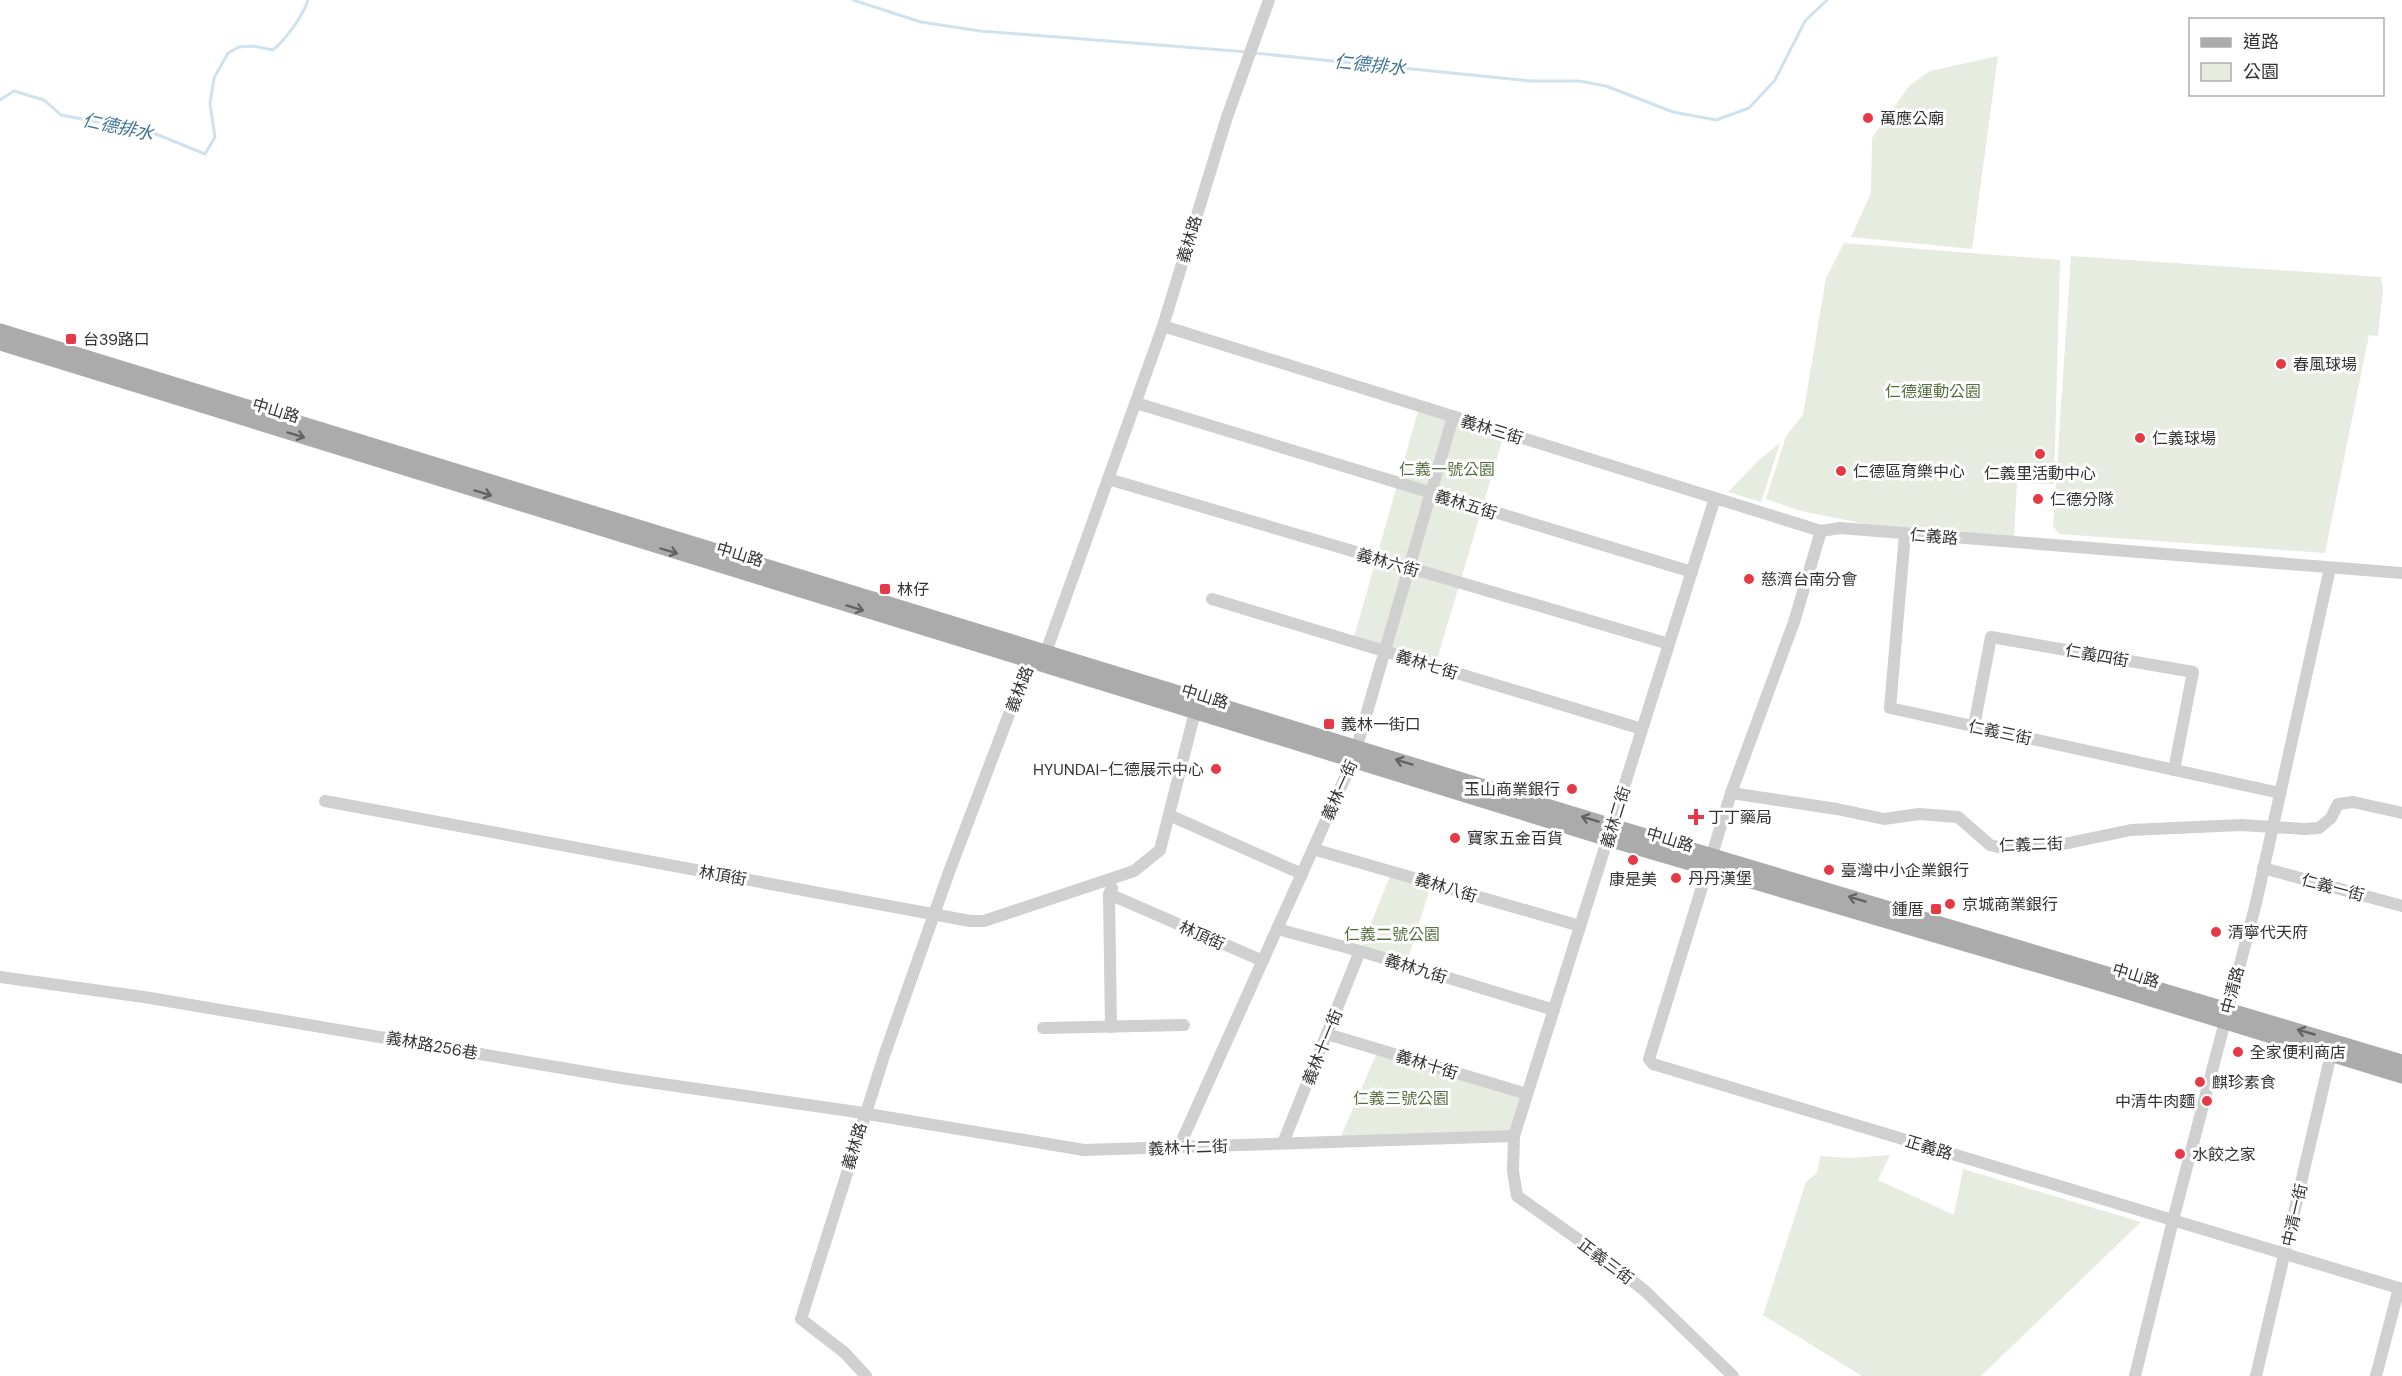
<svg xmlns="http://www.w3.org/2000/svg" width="2402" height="1376" font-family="'DM Sans','Noto Sans TC',sans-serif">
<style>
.green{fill:#e6ecdf}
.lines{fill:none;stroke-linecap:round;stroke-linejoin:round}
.stream{stroke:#cfe2ee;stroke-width:3}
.minor{stroke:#d0d0d0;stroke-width:12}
.major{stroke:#ababab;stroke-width:15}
.oneway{stroke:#636363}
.poi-dot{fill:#e63946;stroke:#fff;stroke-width:2}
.labels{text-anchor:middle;stroke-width:6;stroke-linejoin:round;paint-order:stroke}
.poi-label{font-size:16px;fill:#333;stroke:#fff;text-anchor:start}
.street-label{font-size:16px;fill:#333;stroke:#fff}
.park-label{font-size:16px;fill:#56703f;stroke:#fff}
.water-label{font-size:18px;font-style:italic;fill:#3f7597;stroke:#fff}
</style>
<rect width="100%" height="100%" fill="#fff"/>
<!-- green -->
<g class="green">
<polygon points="1998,56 1972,249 1851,237 1871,193 1872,138 1910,85 1930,71"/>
<polygon points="1844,243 2060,260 2054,484 2017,483 2014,537 1885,528 1801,511 1766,499 1786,436 1803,415 1826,278"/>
<polygon points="2071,256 2381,277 2383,289 2378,336 2369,335 2325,553 2059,534 2053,526"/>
<polygon points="1418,411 1504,435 1436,663 1354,637"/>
<polygon points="1780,443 1761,502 1728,492 1759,460"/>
<polygon points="1392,871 1432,882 1406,965 1360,951"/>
<polygon points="1378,1050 1527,1094 1514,1136 1339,1141"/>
<polygon points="1890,1155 1878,1180 1954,1215 1963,1169 2141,1222 1981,1376 1862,1376 1763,1315 1806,1182 1817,1173 1820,1156 1850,1158"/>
</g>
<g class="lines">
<!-- stream -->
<g class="stream">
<polyline points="853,0 921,22 980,31 1248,52"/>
<polyline points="1254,53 1530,81 1579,81 1606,86 1673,112 1716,120 1749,108 1775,80 1805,21 1827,0"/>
<path d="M0,100L14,91L44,100L61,115L151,132L205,154L215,137L210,104L214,78L228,53L239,47L253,46L273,50C286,39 303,16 308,0"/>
</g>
<!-- minor -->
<g class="minor">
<polyline points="1163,326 1821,531"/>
<polyline points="1136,403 1692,572"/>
<polyline points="1108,479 1669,644"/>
<polyline points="1715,498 1514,1136 1513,1171 1517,1196 1603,1257 1645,1291 1733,1376"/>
<polyline points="1905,534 1890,708 2280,793"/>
<polyline points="2402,573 1840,528 1821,531 1794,622 1731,793 1649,1059 1653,1064 2402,1289"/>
<polyline points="1212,599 1642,729"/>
<polyline points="1974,726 1991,637 2193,672 2174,770"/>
<polyline points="1731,793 1837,809 1884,819 1919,814 1958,817 1990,845 2002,848 2054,846 2131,830 2241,825 2304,829 2319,828 2331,818 2338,804 2353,802 2402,813"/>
<polyline points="325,801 970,921 984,921 1134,871 1160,850 1197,704"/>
<polyline points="1169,815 1302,874"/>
<polyline points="1313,849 1580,926"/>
<polyline points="2263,868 2402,906"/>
<polyline points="1109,894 1263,961"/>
<polyline points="1277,929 1360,951 1554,1010"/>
<polyline points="0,977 144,997 621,1078 850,1111 1084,1150 1514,1136"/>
<polyline points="1111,1027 1109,894 1112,888"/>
<polyline points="1043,1028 1184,1025"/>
<polyline points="1327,1034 1527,1094"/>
<polyline points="1283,1143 1360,951"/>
<polyline points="1179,1147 1353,760 1453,417"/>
<polyline points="866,1376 845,1353 801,1319 884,1056 949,872 1030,659 1046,652 1163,326 1227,117 1269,0"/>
<polyline points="2135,1376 2173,1220 2256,903 2330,568"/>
<polyline points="2256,1376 2331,1054"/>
<polyline points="2376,1376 2399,1288"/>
</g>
<!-- major -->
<g class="major">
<polyline points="0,331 1612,826 2402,1062"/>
<polyline points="0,343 1608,839 2105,985 2402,1076"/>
</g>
</g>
<!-- one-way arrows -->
<defs><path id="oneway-shaft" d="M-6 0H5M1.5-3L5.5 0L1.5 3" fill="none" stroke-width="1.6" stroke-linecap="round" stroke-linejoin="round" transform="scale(1.5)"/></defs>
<g class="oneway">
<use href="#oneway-shaft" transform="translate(296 435) rotate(17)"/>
<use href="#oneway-shaft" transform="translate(483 493) rotate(17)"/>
<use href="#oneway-shaft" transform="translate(669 551) rotate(17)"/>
<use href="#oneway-shaft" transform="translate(855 608) rotate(17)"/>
<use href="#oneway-shaft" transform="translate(1404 762) rotate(-163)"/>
<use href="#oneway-shaft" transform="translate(1590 819) rotate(-163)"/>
<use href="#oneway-shaft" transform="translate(1857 899) rotate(-163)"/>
<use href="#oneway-shaft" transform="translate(2306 1032) rotate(-164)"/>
</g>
<!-- markers -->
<g class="poi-dot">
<circle cx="1868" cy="118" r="6"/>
<rect x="65" y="333" width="12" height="12" rx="3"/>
<circle cx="2281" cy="364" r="6"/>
<circle cx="2140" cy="438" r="6"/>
<circle cx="2040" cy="454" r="6"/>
<circle cx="1841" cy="471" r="6"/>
<circle cx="2038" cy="499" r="6"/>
<circle cx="1749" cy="579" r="6"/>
<rect x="879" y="583" width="12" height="12" rx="3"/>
<rect x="1323" y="718" width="12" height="12" rx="3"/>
<circle cx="1216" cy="769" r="6"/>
<circle cx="1572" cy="789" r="6"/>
<path d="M1693 808h6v6h6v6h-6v6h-6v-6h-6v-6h6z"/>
<circle cx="1455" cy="838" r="6"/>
<circle cx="1633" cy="860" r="6"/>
<circle cx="1829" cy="870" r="6"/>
<circle cx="1676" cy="878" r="6"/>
<circle cx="1950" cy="904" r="6"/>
<rect x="1930" y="903" width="12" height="12" rx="3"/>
<circle cx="2216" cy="932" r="6"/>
<circle cx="2238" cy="1052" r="6"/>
<circle cx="2200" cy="1082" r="6"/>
<circle cx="2207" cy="1101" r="6"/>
<circle cx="2180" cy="1154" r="6"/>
</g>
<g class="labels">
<!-- poi labels -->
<g class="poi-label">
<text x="1880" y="124">萬應公廟</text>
<text x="83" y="345">台39路口</text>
<text x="2293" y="370">春風球場</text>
<text x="2152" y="444">仁義球場</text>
<text x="1853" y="477">仁德區育樂中心</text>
<text x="2040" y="479" text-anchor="middle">仁義里活動中心</text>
<text x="2050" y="505">仁德分隊</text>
<text x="1761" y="585">慈濟台南分會</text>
<text x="897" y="595">林仔</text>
<text x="1341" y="730">義林一街口</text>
<text x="1204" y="775" text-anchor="end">HYUNDAI-仁德展示中心</text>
<text x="1560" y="795" text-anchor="end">玉山商業銀行</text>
<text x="1708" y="823">丁丁藥局</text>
<text x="1467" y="844">寶家五金百貨</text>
<text x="1841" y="876">臺灣中小企業銀行</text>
<text x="1688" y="884">丹丹漢堡</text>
<text x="1633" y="885" text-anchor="middle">康是美</text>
<text x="1962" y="910">京城商業銀行</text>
<text x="1924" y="915" text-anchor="end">鍾厝</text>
<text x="2228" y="938">清寧代天府</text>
<text x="2250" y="1058">全家便利商店</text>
<text x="2212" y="1088">麒珍素食</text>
<text x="2195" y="1107" text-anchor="end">中清牛肉麵</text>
<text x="2192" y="1160">水餃之家</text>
</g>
<!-- street labels -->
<g class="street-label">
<text transform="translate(1189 239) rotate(-73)" y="6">義林路</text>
<text transform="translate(276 410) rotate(17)" y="6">中山路</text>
<text transform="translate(1492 429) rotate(17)" y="6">義林三街</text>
<text transform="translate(1466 504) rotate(17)" y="6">義林五街</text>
<text transform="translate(1934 536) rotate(5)" y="6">仁義路</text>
<text transform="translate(740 554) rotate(17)" y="6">中山路</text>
<text transform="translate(1388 562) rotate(16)" y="6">義林六街</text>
<text transform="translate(2097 655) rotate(10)" y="6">仁義四街</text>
<text transform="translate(1427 664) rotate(17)" y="6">義林七街</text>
<text transform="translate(1019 689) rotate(-69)" y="6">義林路</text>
<text transform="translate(1205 696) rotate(17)" y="6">中山路</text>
<text transform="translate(2000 732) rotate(12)" y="6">仁義三街</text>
<text transform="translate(1339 790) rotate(-66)" y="6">義林一街</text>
<text transform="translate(1615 817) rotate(-73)" y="6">義林二街</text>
<text transform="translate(1670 839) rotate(17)" y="6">中山路</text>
<text transform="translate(2031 844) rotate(-2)" y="6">仁義二街</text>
<text transform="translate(723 875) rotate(10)" y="6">林頂街</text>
<text transform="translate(1446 887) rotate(17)" y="6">義林八街</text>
<text transform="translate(2333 887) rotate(15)" y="6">仁義一街</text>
<text transform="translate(1202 935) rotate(24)" y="6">林頂街</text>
<text transform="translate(1416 968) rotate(17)" y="6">義林九街</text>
<text transform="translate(2136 975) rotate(17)" y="6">中山路</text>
<text transform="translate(2232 990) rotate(-75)" y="6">中清路</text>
<text transform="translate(432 1045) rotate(10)" y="6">義林路256巷</text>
<text transform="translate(1322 1047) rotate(-68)" y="6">義林十一街</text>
<text transform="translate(1427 1064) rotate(17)" y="6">義林十街</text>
<text transform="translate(854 1146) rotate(-73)" y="6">義林路</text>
<text transform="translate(1188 1147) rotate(-2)" y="6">義林十二街</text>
<text transform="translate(1929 1147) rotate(17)" y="6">正義路</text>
<text transform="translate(2294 1215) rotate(-77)" y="6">中清一街</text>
<text transform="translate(1606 1261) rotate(37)" y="6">正義三街</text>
</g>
<!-- park labels -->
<g class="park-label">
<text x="1933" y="397">仁德運動公園</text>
<text x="1447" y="475">仁義一號公園</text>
<text x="1392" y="940">仁義二號公園</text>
<text x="1401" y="1104">仁義三號公園</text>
</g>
<!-- water labels -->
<g class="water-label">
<text transform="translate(1370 65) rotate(6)" y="6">仁德排水</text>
<text transform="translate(118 127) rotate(12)" y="6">仁德排水</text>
</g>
</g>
<!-- legend -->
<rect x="2189" y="18" width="195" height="78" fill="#ffffff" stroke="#adadad" stroke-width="1.5"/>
<rect x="2201" y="38" width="30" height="9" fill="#ababab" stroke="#adadad" stroke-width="1.5"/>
<text x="2243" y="48" font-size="18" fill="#333333">道路</text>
<rect x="2201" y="63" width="30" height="18" fill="#e6ecdf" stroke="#adadad" stroke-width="1.5"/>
<text x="2243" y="78" font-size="18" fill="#333333">公園</text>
</svg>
